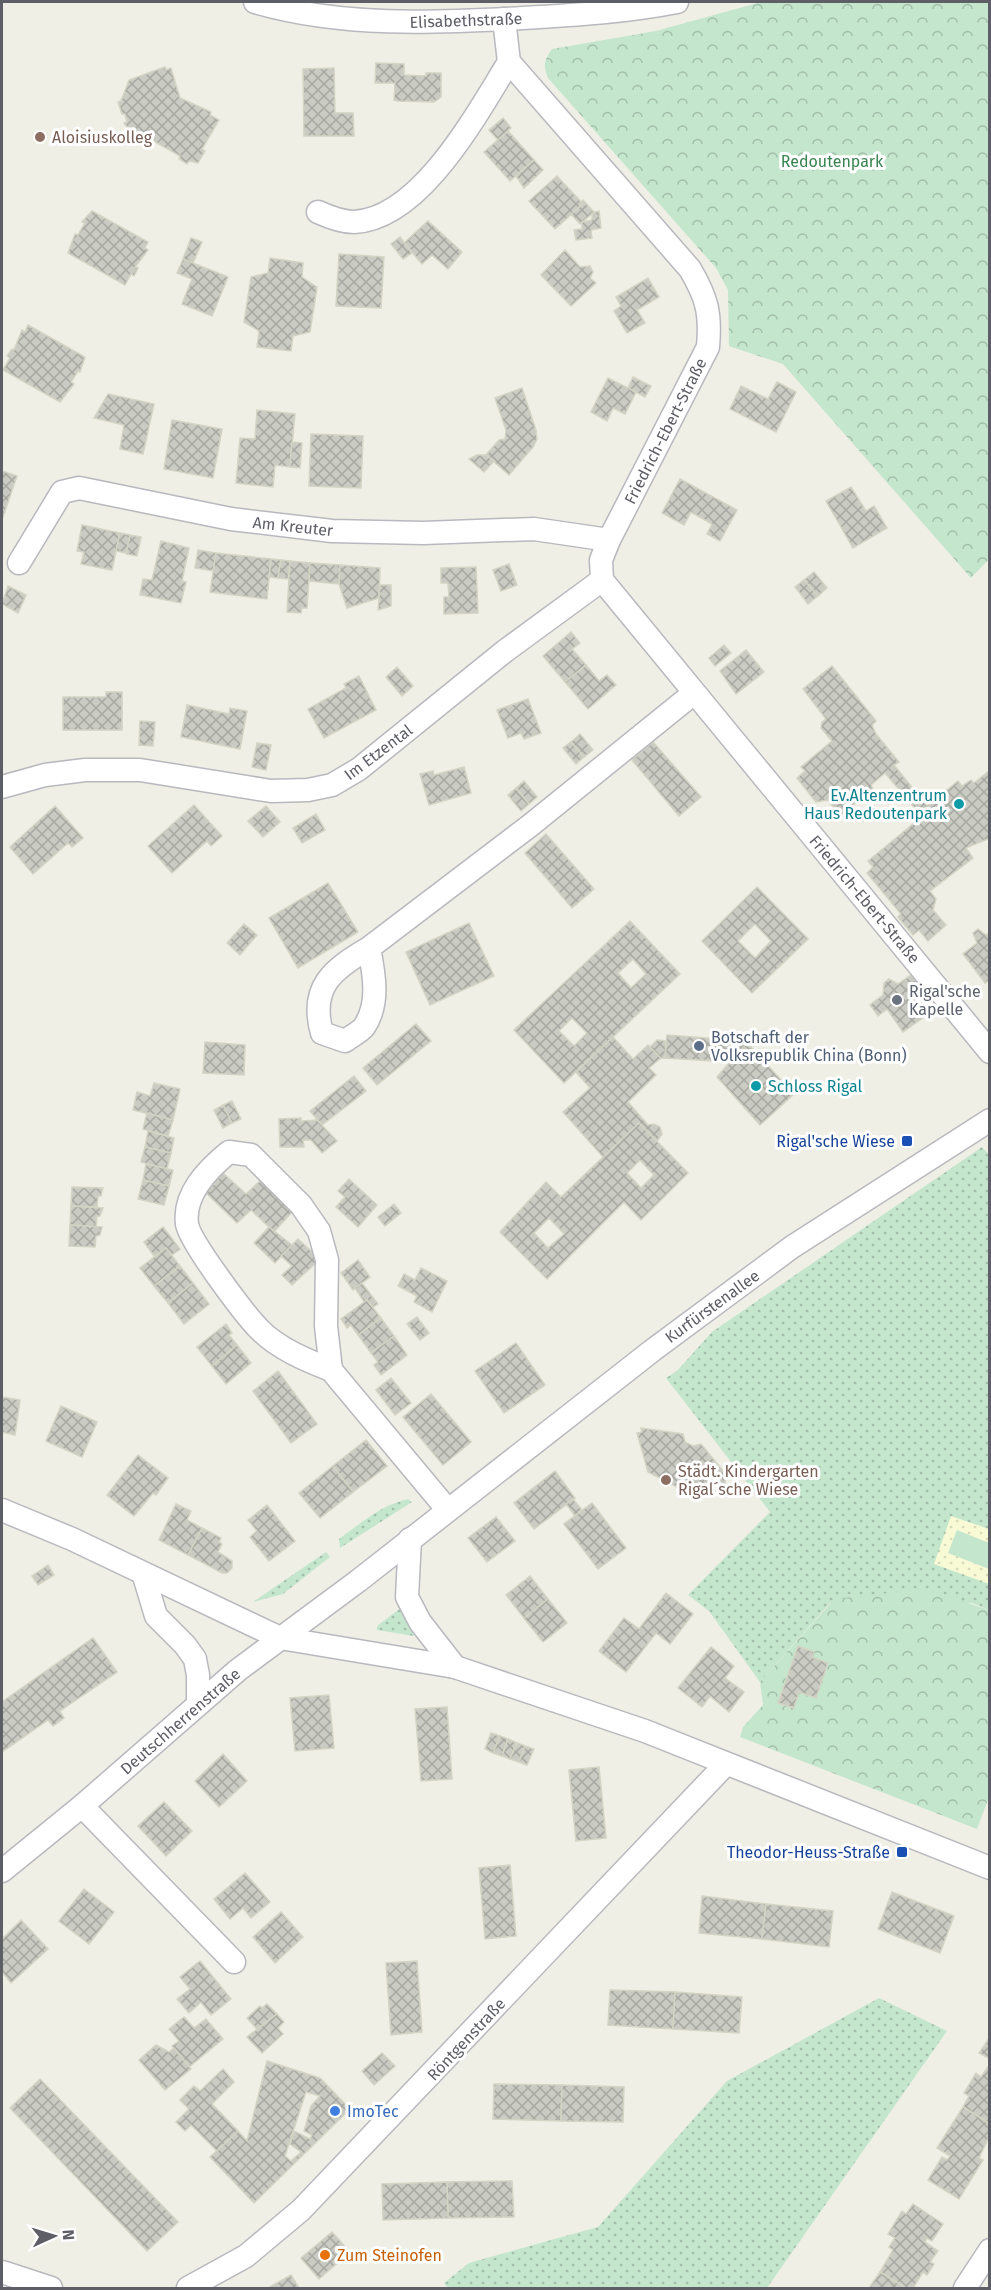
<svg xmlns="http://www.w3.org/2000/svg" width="991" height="2290" font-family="'Fira Sans',sans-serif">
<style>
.grass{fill:url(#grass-dots)}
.sand{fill:url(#sand-dots)}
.park{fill:url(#park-crowns)}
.pitch{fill:#c3e6cd}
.building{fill:url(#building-cross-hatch);stroke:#d4d4c4;stroke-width:1.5;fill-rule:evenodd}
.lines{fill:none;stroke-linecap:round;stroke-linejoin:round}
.minor-casing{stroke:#b8b8bf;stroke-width:25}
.minor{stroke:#fff;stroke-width:22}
.education-dot{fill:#8d6e63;stroke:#fff;stroke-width:2}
.culture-dot{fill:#0f9aa8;stroke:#fff;stroke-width:2}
.worship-dot{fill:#6b7280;stroke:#fff;stroke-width:2}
.service-dot{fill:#5c6f8a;stroke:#fff;stroke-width:2}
.transit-dot{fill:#1a4fb4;stroke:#fff;stroke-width:2}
.shop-dot{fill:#3f7fe0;stroke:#fff;stroke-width:2}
.food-dot{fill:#e8710a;stroke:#fff;stroke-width:2}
.labels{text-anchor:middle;stroke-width:6;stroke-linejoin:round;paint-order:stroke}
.street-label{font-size:16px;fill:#5d5e66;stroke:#fff}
.education-label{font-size:16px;fill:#785e54;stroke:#fff;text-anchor:start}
.park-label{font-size:16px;fill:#368450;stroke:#fff}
.culture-label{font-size:16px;fill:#0d838f;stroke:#fff;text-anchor:end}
.worship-label{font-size:16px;fill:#5b616d;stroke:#fff;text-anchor:start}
.service-label{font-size:16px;fill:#4e5e75;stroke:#fff;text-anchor:start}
.transit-label{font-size:16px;fill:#164399;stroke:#fff;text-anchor:end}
.shop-label{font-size:16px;fill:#366cbe;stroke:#fff;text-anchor:start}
.food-label{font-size:16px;fill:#c56008;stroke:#fff;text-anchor:start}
</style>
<defs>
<pattern id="grass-dots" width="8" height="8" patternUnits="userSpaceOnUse" patternTransform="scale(1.5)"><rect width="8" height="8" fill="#c3e6cd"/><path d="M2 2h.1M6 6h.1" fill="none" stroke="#a2beaa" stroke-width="1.8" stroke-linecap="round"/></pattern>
<pattern id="sand-dots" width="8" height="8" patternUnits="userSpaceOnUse" patternTransform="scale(1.5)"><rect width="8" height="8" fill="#f8fad6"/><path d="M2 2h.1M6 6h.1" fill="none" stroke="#d7d9bb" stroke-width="1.8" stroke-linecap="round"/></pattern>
<pattern id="park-crowns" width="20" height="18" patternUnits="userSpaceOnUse" patternTransform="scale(1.5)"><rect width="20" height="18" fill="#c3e6cd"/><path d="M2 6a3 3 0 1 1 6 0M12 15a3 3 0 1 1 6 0" fill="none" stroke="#a2beaa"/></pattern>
<pattern id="building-cross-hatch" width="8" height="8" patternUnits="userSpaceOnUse" patternTransform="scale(1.5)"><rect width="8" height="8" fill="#cacbc2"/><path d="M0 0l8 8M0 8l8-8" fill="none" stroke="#a7a8a1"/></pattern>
</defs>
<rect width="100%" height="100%" fill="#efefe6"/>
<!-- grass -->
<g class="grass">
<polygon points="982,1147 990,1156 989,1610 972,1603 830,1603 760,1682 709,1611 688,1595 770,1512 666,1378 677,1371 712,1332"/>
<path d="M408,1499L412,1502L340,1548L339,1539C361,1523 381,1505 408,1499Z"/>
<polygon points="326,1552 330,1557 283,1594 253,1602"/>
<polygon points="402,1607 414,1636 377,1630 377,1626"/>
<polygon points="879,1998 947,2031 767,2288 448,2288 444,2283 469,2263 598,2227 727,2081"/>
</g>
<!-- sand -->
<polygon class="sand" points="951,1516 989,1529 989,1584 934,1564"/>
<!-- park -->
<g class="park">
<path d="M761,2H989L990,558L971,578L783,364L729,346L728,290L716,268L548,78C543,66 544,60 552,49L656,31Z"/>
<polygon points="925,1589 989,1610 989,1797 977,1829 740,1737 743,1727 763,1705 760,1682 831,1603 844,1598"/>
</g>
<!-- pitch -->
<polygon class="pitch" points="957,1530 989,1543 989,1569 948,1553"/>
<!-- building -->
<g class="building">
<polygon points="376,63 404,64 404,75 426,76 426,73 441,73 441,97 434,102 397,101 394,100 395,83 375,83"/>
<polygon points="165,67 166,70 171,68 180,98 211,112 210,115 219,120 202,149 205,151 198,163 189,161 187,164 179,159 180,156 152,140 149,146 144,147 133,141 135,138 124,123 127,122 125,114 122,114 118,102 121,101 129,80"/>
<polygon points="334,68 335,113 353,113 354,136 304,136 303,69"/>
<polygon points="503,118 511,128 498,140 489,130"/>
<polygon points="508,131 534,160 510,181 484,152"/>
<polygon points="534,160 543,170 524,188 516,176"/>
<polygon points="557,176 583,204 555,229 529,201"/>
<polygon points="583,200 594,212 580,224 571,214 583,204 581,202"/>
<polygon points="92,211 148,242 145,248 148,250 135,267 138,268 134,276 131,274 125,285 68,253 75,234 78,235 85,223 82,222"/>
<polygon points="599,211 601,228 591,230 592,238 576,240 574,230 582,229 582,222 592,220 592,213"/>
<polygon points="428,221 462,252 448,269 432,255 422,264 404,243"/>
<polygon points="400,237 412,253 403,259 391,244"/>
<polygon points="191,238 202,242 193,263 183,259"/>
<polygon points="565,250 580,267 590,266 593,272 590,278 596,283 571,306 541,275"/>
<polygon points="339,254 384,257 381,308 336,306"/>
<polygon points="270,258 303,263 302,277 317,287 310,332 293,336 291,351 257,347 259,331 244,322 251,277 268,273"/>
<polygon points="183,259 228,277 212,316 182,304 192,279 177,273"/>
<polygon points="648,278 659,297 637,310 645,323 627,333 614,311 621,306 616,297"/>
<polygon points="28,325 85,357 80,372 78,371 71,382 74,384 60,402 3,370 10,358 7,356 12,349 14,350 22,330 25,332"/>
<polygon points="633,377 651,386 645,397 628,388"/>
<polygon points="608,378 636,392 625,414 613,408 607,421 591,412"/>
<polygon points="777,382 796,392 776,432 730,409 741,386 768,399"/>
<polygon points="522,388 536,430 537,439 533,447 509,475 486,455 499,440 505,439 506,430 495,398"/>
<polygon points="108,394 154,404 143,454 120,449 124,425 94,418"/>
<polygon points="257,410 295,414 290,467 275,465 273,487 236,483 240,438 255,439"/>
<polygon points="172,420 222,429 213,478 164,469"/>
<polygon points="311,434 363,436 361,488 309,486"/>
<polygon points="292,442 302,443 300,468 290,467"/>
<polygon points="477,455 486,455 494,461 484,472 469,459"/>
<polygon points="2,471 17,476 3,517 2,516"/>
<polygon points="680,479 737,510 720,541 707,534 712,524 691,512 684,525 662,513"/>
<polygon points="851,487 866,511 874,506 887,528 853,548 826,501"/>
<polygon points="82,525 120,533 112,570 81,564 84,552 77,551"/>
<polygon points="120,533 130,535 126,553 116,551"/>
<polygon points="130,535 141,537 137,556 126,554"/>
<polygon points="161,541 189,548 182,581 186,582 181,603 140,595 143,579 152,580"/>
<polygon points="198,550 216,553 213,571 195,568"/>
<polygon points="216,553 271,559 267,599 210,592"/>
<polygon points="271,559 281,560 278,578 269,577"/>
<polygon points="281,560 290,561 288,579 278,578"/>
<polygon points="290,561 310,563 307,608 302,608 301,613 287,612"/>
<polygon points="310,563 340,565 339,584 309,581"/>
<polygon points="509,564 517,585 501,591 493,570"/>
<polygon points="340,565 380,568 379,598 347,608 339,584"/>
<polygon points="476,567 478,613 444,614 444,597 449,597 448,583 441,583 441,568"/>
<polygon points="814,572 827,588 818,596 804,580"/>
<polygon points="804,580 818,596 808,604 795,587"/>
<polygon points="380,585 391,585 391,606 378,610"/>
<polygon points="8,586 26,595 18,613 2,604"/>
<polygon points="571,632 580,643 572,649 586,665 565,682 543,656"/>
<polygon points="724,645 731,653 715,666 709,658"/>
<polygon points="746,650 764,672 736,694 720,671"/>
<polygon points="586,665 599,681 607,675 616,685 588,709 565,682"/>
<polygon points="832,666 876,721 872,725 876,734 899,762 894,765 927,806 958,781 962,786 971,780 974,783 990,770 990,838 966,848 973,858 930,891 936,899 933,910 946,925 928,941 919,930 913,935 898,917 901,914 867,873 873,867 868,861 919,819 916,815 919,813 885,773 871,785 873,789 840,816 828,800 816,802 797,778 805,771 801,767 832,741 821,728 822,722 826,719 803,689"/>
<polygon points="397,667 413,686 402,696 386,677"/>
<polygon points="359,676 376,710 324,738 308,709 346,688 344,684"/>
<polygon points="106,692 122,692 122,730 63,730 63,697 106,697"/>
<polygon points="528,699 541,733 524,739 521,733 508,738 497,710"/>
<polygon points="187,705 229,714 230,708 247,711 240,749 181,737"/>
<polygon points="140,721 155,722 153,746 139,745"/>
<polygon points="580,734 593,750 584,757 571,742"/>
<polygon points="571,742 584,757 576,764 563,748"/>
<polygon points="653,742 701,797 679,816 632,760"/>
<polygon points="257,743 271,745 266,770 252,767"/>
<polygon points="464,767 471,793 429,805 420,774 433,771 434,775"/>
<polygon points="524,781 537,797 529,804 516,788"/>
<polygon points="516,788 529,804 521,811 508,795"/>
<polygon points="194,805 222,836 211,846 207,841 172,873 148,846"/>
<polygon points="55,806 83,838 72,847 68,843 33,874 10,847"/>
<polygon points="266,806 280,822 263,837 248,821"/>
<polygon points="316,814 325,830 302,843 293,828"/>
<polygon points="546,834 594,889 572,908 525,853"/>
<polygon points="328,883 358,932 298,968 269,918"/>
<path d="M757,887L808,939L752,993L702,941ZM755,924L771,941L755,958L738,941Z"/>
<path d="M630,921L680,974L564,1083L514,1030ZM633,959L646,974L631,988L618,973ZM572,1018L587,1033L574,1046L559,1031Z"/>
<polygon points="469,923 494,976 430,1005 406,952"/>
<polygon points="244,924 257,935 240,955 227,943"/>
<polygon points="978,929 986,935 990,933 990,980 985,983 963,954 977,943 973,933"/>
<polygon points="911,975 920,986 911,993 927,1015 903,1032 887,1009 878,1016 870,1005 883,995 884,983 889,979 898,984"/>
<polygon points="416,1024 431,1041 377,1085 363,1068"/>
<polygon points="667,1035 732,1040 751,1047 794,1094 760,1125 717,1077 730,1062 665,1058"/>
<polygon points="613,1037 633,1059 648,1045 661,1058 649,1068 656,1075 628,1102 648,1125 654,1124 660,1127 662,1134 657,1141 639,1123 604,1158 563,1112 590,1088 576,1072"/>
<polygon points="657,1040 666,1041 665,1058 661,1058 650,1047"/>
<polygon points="205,1042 245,1045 244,1075 203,1073"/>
<polygon points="354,1076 366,1091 322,1125 310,1111"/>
<polygon points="154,1083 180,1089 173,1120 133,1110 137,1092 150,1096"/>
<polygon points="232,1101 241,1119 232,1123 223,1105"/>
<polygon points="223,1105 232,1123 223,1128 214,1110"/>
<polygon points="147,1113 173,1120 168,1136 143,1129"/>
<polygon points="301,1118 301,1121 317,1120 337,1141 322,1153 311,1140 303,1140 304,1147 280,1147 279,1119"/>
<path d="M639,1123L688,1173L641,1220L624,1202L547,1279L500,1232L546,1182L561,1197ZM640,1160L654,1175L641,1188L627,1173ZM549,1218L564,1234L548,1248L534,1233Z"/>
<polygon points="148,1131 174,1138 171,1153 145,1147"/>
<polygon points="145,1147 171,1153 167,1169 141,1162"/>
<polygon points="146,1164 173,1170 169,1186 143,1180"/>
<polygon points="223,1173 246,1194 260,1181 293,1211 274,1232 251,1210 237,1223 206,1193"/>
<polygon points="349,1179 377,1205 358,1227 336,1207 345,1197 338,1191"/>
<polygon points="143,1180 169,1186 164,1205 138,1199"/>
<polygon points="72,1187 103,1188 101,1196 98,1196 97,1207 71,1206"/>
<polygon points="394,1204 401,1213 385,1226 378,1217"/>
<polygon points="71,1206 103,1208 100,1216 97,1216 96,1227 70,1225"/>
<polygon points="70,1225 102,1227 100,1235 96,1236 95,1247 69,1246"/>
<polygon points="163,1227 180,1249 172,1255 166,1248 154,1256 144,1242"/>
<polygon points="269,1227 292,1245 275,1263 254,1243"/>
<polygon points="298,1239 320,1259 292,1285 282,1275 292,1266 281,1256"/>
<polygon points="166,1248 180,1266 154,1286 140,1268"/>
<polygon points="358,1260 370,1277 353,1290 341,1273"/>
<polygon points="180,1266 193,1283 168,1303 154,1286"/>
<polygon points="421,1268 447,1281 432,1312 414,1302 417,1296 398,1286 404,1274 415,1280"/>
<polygon points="193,1283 209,1304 184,1324 168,1303"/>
<polygon points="362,1283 378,1304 373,1307 367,1300 364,1302 355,1288"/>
<polygon points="367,1300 381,1318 358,1335 351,1325 347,1328 341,1319"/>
<polygon points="417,1317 429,1333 420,1340 407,1324"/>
<polygon points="381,1318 394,1336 371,1353 358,1335"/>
<polygon points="226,1324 232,1333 229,1335 237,1345 212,1366 197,1347"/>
<polygon points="394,1336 407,1355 381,1375 374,1365 378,1362 371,1353"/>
<polygon points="516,1343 545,1385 504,1413 475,1371"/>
<polygon points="237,1345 251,1363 226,1384 212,1366"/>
<polygon points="278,1371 317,1424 291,1443 253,1391"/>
<polygon points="391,1378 411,1403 395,1415 376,1390"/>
<polygon points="431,1394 471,1442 443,1465 403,1417"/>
<polygon points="2,1397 20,1400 15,1435 2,1432"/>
<polygon points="61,1406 97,1422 82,1457 46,1441"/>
<polygon points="641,1428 683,1434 685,1442 693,1446 701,1444 729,1478 725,1478 725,1483 688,1493 648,1472 637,1433 642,1432"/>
<polygon points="366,1440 387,1466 353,1492 333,1466"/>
<polygon points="138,1455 168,1478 156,1495 153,1493 134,1516 107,1495"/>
<polygon points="333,1466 353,1492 320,1518 299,1493"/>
<polygon points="555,1471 575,1498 534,1529 514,1503"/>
<polygon points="573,1499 582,1510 575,1516 566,1504"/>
<polygon points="592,1503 626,1548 598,1569 564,1524"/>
<polygon points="176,1504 191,1511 187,1520 202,1528 188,1555 159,1540"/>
<polygon points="267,1505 295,1541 269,1561 250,1537 257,1531 248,1520"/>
<polygon points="496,1517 515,1541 487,1562 468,1538"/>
<polygon points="202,1528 221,1538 219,1542 222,1544 218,1552 232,1561 232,1568 227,1573 222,1573 188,1555"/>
<polygon points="48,1565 54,1575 38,1585 32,1576"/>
<polygon points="530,1576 548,1599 524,1618 506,1595"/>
<polygon points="666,1593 693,1614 670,1644 656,1633 626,1672 599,1651 624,1618 639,1629"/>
<polygon points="548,1599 567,1623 543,1642 524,1618"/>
<polygon points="93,1638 117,1672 60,1711 64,1718 53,1726 48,1720 2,1752 2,1702"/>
<polygon points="798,1646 814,1652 812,1657 828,1663 816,1698 799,1692 794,1708 778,1703"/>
<polygon points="711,1647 734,1666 725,1678 744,1692 729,1712 710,1696 702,1707 678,1688"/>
<polygon points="329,1695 334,1748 295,1751 290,1698"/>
<polygon points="447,1707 452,1779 421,1781 415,1709"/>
<polygon points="491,1733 500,1736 493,1753 485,1749"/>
<polygon points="500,1736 508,1739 502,1756 493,1753"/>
<polygon points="508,1739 517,1743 510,1759 502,1756"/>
<polygon points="517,1743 525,1746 519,1762 510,1759"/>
<polygon points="525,1746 534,1749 527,1765 519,1762"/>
<polygon points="223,1754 247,1781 219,1807 195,1781"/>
<polygon points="599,1767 606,1838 576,1841 569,1770"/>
<polygon points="164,1802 192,1831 166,1856 138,1826"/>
<polygon points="510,1865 516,1936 485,1939 479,1868"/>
<polygon points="245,1873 270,1902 251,1918 243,1908 230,1919 214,1899"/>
<polygon points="84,1889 114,1912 89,1944 59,1921"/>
<polygon points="892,1892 954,1916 940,1953 878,1929"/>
<polygon points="702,1896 766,1904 762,1939 699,1933"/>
<polygon points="766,1904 833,1911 829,1947 762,1939"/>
<polygon points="281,1912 303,1937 275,1963 253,1937"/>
<polygon points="21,1920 48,1949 11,1983 2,1972 2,1939"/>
<polygon points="200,1961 231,1999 211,2015 201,2002 189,2013 177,1999 190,1989 180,1977"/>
<polygon points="417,1961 422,2032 391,2035 386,1963"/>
<polygon points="610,1990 675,1992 673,2029 608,2025"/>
<polygon points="675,1992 742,1997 739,2033 673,2029"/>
<polygon points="267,2004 277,2014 257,2029 247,2018 260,2006 262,2008"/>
<polygon points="277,2014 284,2022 278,2028 283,2034 262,2053 247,2037"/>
<polygon points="184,2017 194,2028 206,2019 223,2039 189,2067 172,2046 179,2041 169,2029"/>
<polygon points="990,2037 990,2059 979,2053"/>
<polygon points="156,2045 169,2052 174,2048 191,2069 165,2090 139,2060"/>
<polygon points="382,2053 395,2066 374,2085 362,2071"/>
<path d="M267,2061L320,2078L350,2109L254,2203L210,2157L238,2131L247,2141ZM306,2092L320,2096L311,2106L304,2131L312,2135L310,2139L294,2131L290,2144L301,2152L291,2161L285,2156Z"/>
<polygon points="990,2064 990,2124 963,2107 969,2096 964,2093 976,2073 981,2077"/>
<polygon points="223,2069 234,2082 212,2104 238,2131 217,2151 191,2125 185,2131 176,2122 189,2109 180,2100 194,2086 200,2091"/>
<polygon points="40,2079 178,2222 147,2251 10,2108"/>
<polygon points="494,2084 562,2085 561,2121 493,2119"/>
<polygon points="562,2085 624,2087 623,2122 561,2121"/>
<polygon points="963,2107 990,2124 990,2135 979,2158 983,2160 959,2199 928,2180 942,2157 947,2160 950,2156 937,2148"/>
<polygon points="512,2181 514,2217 448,2218 447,2182"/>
<polygon points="447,2182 448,2218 383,2220 382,2184"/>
<polygon points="913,2204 943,2224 932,2241 927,2238 925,2242 938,2251 930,2262 934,2264 927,2275 923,2272 913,2288 906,2288 880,2272 893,2250 889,2247 895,2238 888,2234 902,2211 906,2214"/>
<polygon points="332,2232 350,2252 319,2279 301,2258"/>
<polygon points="880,2272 906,2288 869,2288"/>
<polygon points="291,2275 299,2288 268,2288"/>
</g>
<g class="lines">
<!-- minor casing -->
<g class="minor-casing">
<g id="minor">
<path d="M255,2C341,27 434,23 523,18C575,15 626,12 677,2"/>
<path d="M504,19L509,62L690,269C707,298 711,313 708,347L609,540L601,560L602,580L990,1052"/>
<path d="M318,212C329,217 341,222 354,222C421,219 477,113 509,62"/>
<polyline points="19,563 62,492 79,488 231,519 332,531 423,533 534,529 609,540"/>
<polyline points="2,787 45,775 85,770 140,770 271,791 308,790 332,785 359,769 505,651 602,580"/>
<path d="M369,948C374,973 380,1004 364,1027C360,1032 350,1037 345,1041L322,1033C309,987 333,969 369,948L532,824L694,693"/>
<path d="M229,1152L251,1155L301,1205L319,1231L327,1260L326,1326L331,1370C306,1360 279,1349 260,1330C245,1315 190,1242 187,1224C183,1194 208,1169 229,1152Z"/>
<polyline points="331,1370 447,1509"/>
<polyline points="2,1510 72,1539 280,1638 455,1667 645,1731 990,1868"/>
<polyline points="410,1539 407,1597 420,1622 455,1667"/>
<polyline points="144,1576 156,1616 185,1645 195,1659 198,1675 198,1704"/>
<polyline points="82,1806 234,1962"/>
<polyline points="2,1871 82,1806 238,1670 358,1581 653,1350 792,1247 990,1120"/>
<polyline points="2,2272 51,2288"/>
<polyline points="188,2288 246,2256 301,2210 725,1765"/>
<polyline points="965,2288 990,2250"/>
</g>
</g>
<!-- minor -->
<use href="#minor" class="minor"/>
</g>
<!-- markers -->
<g class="education-dot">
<circle cx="40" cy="137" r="6"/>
<circle cx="666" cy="1480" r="6"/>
</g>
<g class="culture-dot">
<circle cx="959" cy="804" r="6"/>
<circle cx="756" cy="1086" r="6"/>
</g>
<circle class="worship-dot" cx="897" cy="1000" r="6"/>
<circle class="service-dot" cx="699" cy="1046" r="6"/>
<g class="transit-dot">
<rect x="901" y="1135" width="12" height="12" rx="3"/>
<rect x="896" y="1846" width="12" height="12" rx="3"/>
</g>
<circle class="shop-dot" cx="335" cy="2111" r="6"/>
<circle class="food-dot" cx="325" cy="2255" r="6"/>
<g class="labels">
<!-- street labels -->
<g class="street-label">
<text transform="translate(466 20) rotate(-2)" y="6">Elisabethstraße</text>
<text transform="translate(665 431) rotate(-63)" y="6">Friedrich-Ebert-Straße</text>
<text transform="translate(293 526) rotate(6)" y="6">Am Kreuter</text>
<text transform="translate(378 752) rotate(-37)" y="6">Im Etzental</text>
<text transform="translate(865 899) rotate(50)" y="6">Friedrich-Ebert-Straße</text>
<text transform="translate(712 1306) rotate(-36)" y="6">Kurfürstenallee</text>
<text transform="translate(180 1721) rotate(-41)" y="6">Deutschherrenstraße</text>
<text transform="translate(466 2039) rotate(-47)" y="6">Röntgenstraße</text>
</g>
<!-- education labels -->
<g class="education-label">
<text x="52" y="143">Aloisiuskolleg</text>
<text x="678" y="1477">Städt. Kindergarten<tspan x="678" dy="18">Rigal´sche Wiese</tspan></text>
</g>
<!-- park labels -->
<g class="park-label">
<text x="832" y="167">Redoutenpark</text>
</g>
<!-- culture labels -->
<g class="culture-label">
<text x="947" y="801">Ev.Altenzentrum<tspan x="947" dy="18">Haus Redoutenpark</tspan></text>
<text x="768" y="1092" text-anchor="start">Schloss Rigal</text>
</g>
<!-- worship labels -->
<g class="worship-label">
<text x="909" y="997">Rigal'sche<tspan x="909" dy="18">Kapelle</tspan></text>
</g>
<!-- service labels -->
<g class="service-label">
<text x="711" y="1043">Botschaft der<tspan x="711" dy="18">Volksrepublik China (Bonn)</tspan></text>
</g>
<!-- transit labels -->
<g class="transit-label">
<text x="895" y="1147">Rigal'sche Wiese</text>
<text x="890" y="1858">Theodor-Heuss-Straße</text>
</g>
<!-- shop labels -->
<g class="shop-label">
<text x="347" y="2117">ImoTec</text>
</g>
<!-- food labels -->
<g class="food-label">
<text x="337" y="2261">Zum Steinofen</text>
</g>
</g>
<!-- border -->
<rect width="991" height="2290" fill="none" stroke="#5d5e66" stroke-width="6"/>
<!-- north arrow -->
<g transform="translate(54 2236) rotate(86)" stroke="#ffffff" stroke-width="4.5" paint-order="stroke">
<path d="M0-4.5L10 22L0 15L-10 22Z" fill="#5d5e66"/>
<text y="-9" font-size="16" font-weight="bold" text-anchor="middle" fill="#5d5e66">N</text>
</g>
</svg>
